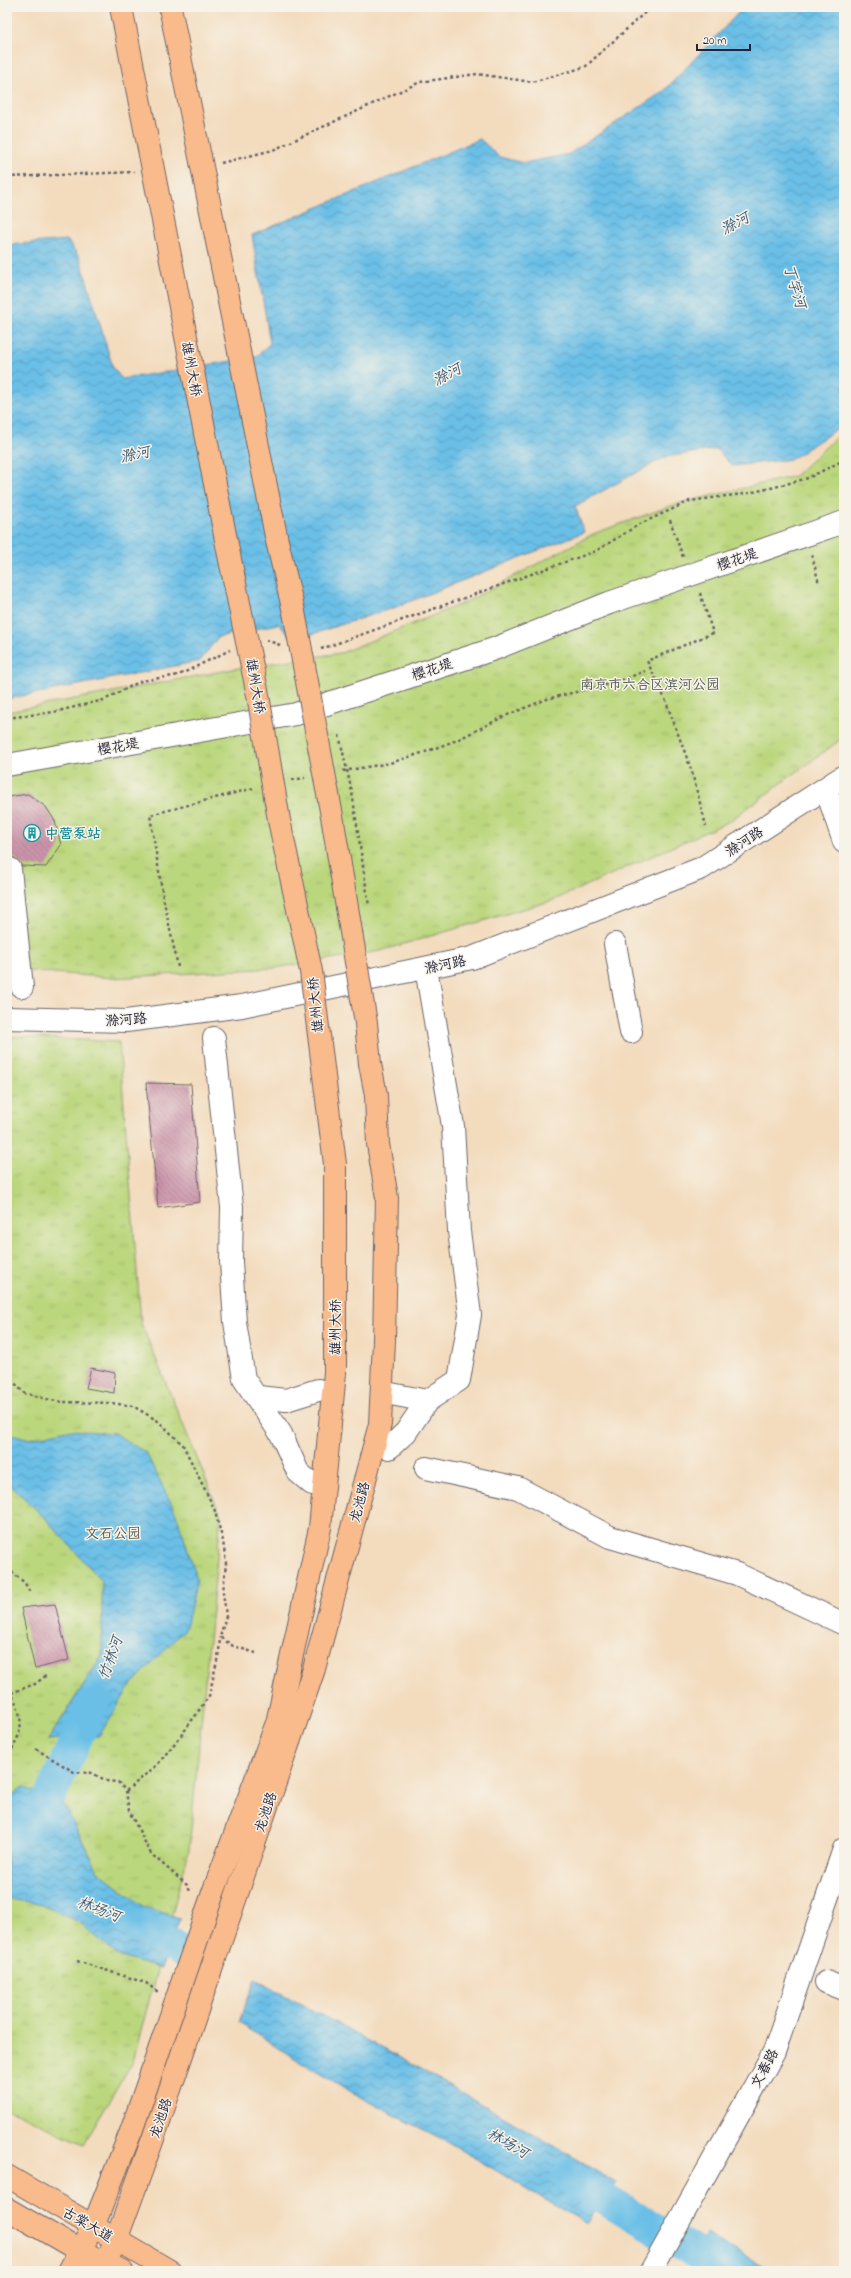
<svg xmlns="http://www.w3.org/2000/svg" width="851" height="2278" font-family="'Indie Flower','LXGW WenKai TC',sans-serif">
<style>
.park{fill:url(#park-tufts);stroke:#6e7c5c}
.water{fill:url(#water-waves);stroke:#467091}
.lines{fill:none;stroke-linecap:round;stroke-linejoin:round}
.river{stroke:#6abfe7;stroke-width:32}
.building{fill:url(#building-back-hatch)}
.minor-casing{stroke:#6b6368;stroke-width:24}
.major-casing{stroke:#6b6368;stroke-width:24}
.path{stroke:#6b6368;stroke-width:2.5;stroke-dasharray:3 3;stroke-linecap:butt}
.minor{stroke:#fff;stroke-width:22}
.major{stroke:#fabb8c;stroke-width:22}
.major-bridge-casing{stroke:#6b6368;stroke-width:24;stroke-linecap:butt}
.major-bridge{stroke:#fabb8c;stroke-width:22}
.labels{text-anchor:middle;stroke-width:3;stroke-linejoin:round;paint-order:stroke}
.street-label{font-size:14px;fill:#22223b;stroke:#f7f3e8}
.park-label{font-size:14px;fill:#50584f;stroke:#f7f3e8}
.culture-label{font-size:14px;font-weight:bold;fill:#0d838f;stroke:#f7f3e8;text-anchor:start}
.water-label{font-size:15px;font-style:italic;fill:#3b5977;stroke:#f7f3e8}
</style>
<defs>
<pattern id="park-tufts" width="24" height="20" patternUnits="userSpaceOnUse"><rect width="24" height="20" fill="#bbd77d"/><path d="M3 7l-1-3M5 7V3M7 7l1-3M15 17l-1-3M17 17v-4M19 17l1-3" fill="none" stroke="#a0b86d"/></pattern>
<pattern id="water-waves" width="16" height="10" patternUnits="userSpaceOnUse"><rect width="16" height="10" fill="#6abfe7"/><path d="M0 5q4-4 8 0t8 0" fill="none" stroke="#579bbc"/></pattern>
<pattern id="building-back-hatch" width="6" height="6" patternUnits="userSpaceOnUse"><rect width="6" height="6" fill="#ca93a9"/><path d="M-1 5l2 2M0 0l6 6M5-1l2 2" fill="none" stroke="#a4788b"/></pattern>
</defs>
<rect width="100%" height="100%" fill="#f7f3e8"/>
<filter id="ink" filterUnits="userSpaceOnUse"><feTurbulence type="fractalNoise" baseFrequency=".025" numOctaves="2"/><feDisplacementMap in="SourceGraphic" scale="8" xChannelSelector="R" yChannelSelector="G"/><feConvolveMatrix kernelMatrix="1 2 1 2 8 2 1 2 1" color-interpolation-filters="sRGB"/></filter>
<filter id="wash" filterUnits="userSpaceOnUse"><feTurbulence type="fractalNoise" baseFrequency=".012" numOctaves="4" result="noise"/><feDisplacementMap in="SourceGraphic" scale="16" xChannelSelector="R" yChannelSelector="G"/><feGaussianBlur stdDeviation="0.9" result="paint"/><feColorMatrix in="noise" values="0 0 0 0 0 0 0 0 0 0 0 0 0 0 0 0 0 1.4 0 .05"/><feComposite in="paint" operator="in"/></filter>
<g filter="url(#wash)">
<rect width="100%" height="100%" fill="#f3dbbd"/>
<!-- park -->
<g class="park">
<polygon points="844,430 844,737 730,821 554,900 380,951 275,968 113,978 7,969 7,712 249,666 341,653 466,602 593,534 676,504 795,476"/>
<polygon points="7,1036 119,1042 141,1323 221,1516 189,1850 133,2061 84,2144 7,2109"/>
</g>
<!-- water -->
<g class="water">
<polygon points="744,7 844,7 844,424 792,459 732,466 717,449 665,457 575,506 584,532 396,607 294,640 278,624 218,637 200,661 7,699 7,245 67,240 80,258 113,368 122,379 256,357 270,343 252,235 480,139 499,157 524,163 569,154 664,91"/>
<polygon points="67,1430 114,1433 146,1453 176,1513 197,1579 186,1628 131,1685 99,1736 48,1740 102,1656 102,1581 43,1516 7,1482 7,1433 30,1439"/>
<polygon points="23,1787 63,1803 98,1871 144,1907 180,1918 161,1969 118,1956 79,1922 38,1903 7,1899 7,1799"/>
<polygon points="255,1979 422,2070 617,2182 586,2224 448,2142 365,2100 291,2056 239,2022"/>
<polygon points="706,2234 772,2271 689,2271"/>
</g>
<g class="lines">
<!-- river -->
<g class="river">
<polyline points="7,1835 39,1820 95,1698"/>
<polyline points="133,1923 187,1954"/>
<polyline points="567,2177 726,2271"/>
</g>
</g>
<g id="blocks">
<!-- building -->
<g class="building">
<polygon points="28,794 46,807 55,821 61,845 46,867 22,866 15,858 7,857 7,797"/>
<polygon points="146,1083 191,1084 200,1202 158,1208"/>
<polygon points="91,1368 115,1373 114,1393 86,1388"/>
<polygon points="55,1604 69,1660 35,1669 21,1608"/>
</g>
</g>
</g>
<g filter="url(#ink)">
<use href="#blocks" fill-opacity="0" stroke="#6b6368" stroke-width="1"/>
<g class="lines">
<!-- minor casing -->
<g class="minor-casing">
<g id="minor">
<polyline points="7,765 296,714 494,649 609,603 844,522"/>
<polyline points="826,789 844,842"/>
<polyline points="10,869 22,987"/>
<polyline points="615,944 631,1032"/>
<polyline points="7,1018 126,1021 242,1006 472,958 702,868 844,776"/>
<polyline points="214,1038 232,1207 231,1262 235,1322 244,1379 281,1434 298,1472 312,1484"/>
<polyline points="386,1393 427,1401"/>
<polyline points="258,1397 286,1400 318,1390"/>
<polyline points="389,1448 406,1432 427,1401 459,1380 470,1315 459,1231 453,1126 428,980"/>
<polyline points="426,1468 518,1488 610,1537 737,1574 844,1624"/>
<polyline points="826,1982 844,1989"/>
<polyline points="651,2271 774,2052 844,1849"/>
</g>
</g>
<!-- major casing -->
<g class="major-casing">
<g id="major">
<polyline points="7,2176 170,2271"/>
<polyline points="7,2209 80,2251 122,2271"/>
<polyline points="69,2271 93,2227 132,2129 214,1890 277,1723 320,1528 335,1372"/>
<polyline points="102,2271 116,2240 154,2136 314,1669 380,1424 384,1341"/>
</g>
</g>
<!-- path -->
<g class="path">
<polyline points="221,163 273,150 420,82 477,74 532,82 585,67 651,7"/>
<polyline points="7,177 134,172"/>
<polyline points="670,520 683,557"/>
<polyline points="812,555 819,584"/>
<polyline points="700,593 713,633 647,661 665,699 691,769 706,826"/>
<polyline points="266,640 280,645"/>
<polyline points="321,649 596,551 638,525 690,501 749,493 775,487 808,478 844,460"/>
<polyline points="7,718 54,712 104,700 141,681 179,675 230,650"/>
<polyline points="339,735 352,792 369,906"/>
<polyline points="343,771 390,763 425,752 457,740 505,716 547,699 620,681 645,671"/>
<polyline points="292,780 305,778"/>
<polyline points="178,967 163,897 150,815 254,788"/>
<polyline points="7,1062 10,1053 11,1038"/>
<polyline points="7,1375 24,1393 46,1399 62,1402 111,1403 133,1406 158,1421 183,1445 214,1508 223,1541 226,1563 223,1592 226,1616 220,1637 233,1646 256,1653"/>
<polyline points="7,1519 9,1524 7,1540"/>
<polyline points="7,1568 25,1583 30,1593"/>
<path d="M7,1685C23,1715 27,1728 7,1757"/>
<polyline points="11,1693 35,1684 47,1675"/>
<polyline points="36,1749 74,1772 92,1773 107,1781 118,1782 126,1791 129,1811 151,1854 187,1885 191,1893"/>
<polyline points="126,1791 157,1765 183,1733 209,1696 219,1652 220,1637"/>
<polyline points="77,1961 146,1983 158,1992"/>
</g>
<!-- minor -->
<use href="#minor" class="minor"/>
<!-- major -->
<use href="#major" class="major"/>
<!-- major-bridge casing -->
<g class="major-bridge-casing">
<g id="major-bridge">
<polyline points="121,7 228,550 258,695 279,820 311,971 335,1164 335,1372"/>
<polyline points="170,7 277,541 294,612 332,816 366,1023 370,1064 376,1095 378,1144 387,1198 384,1341"/>
</g>
</g>
<!-- major-bridge -->
<use href="#major-bridge" class="major-bridge"/>
</g>
</g>
<!-- icons -->
<defs>
<g id="building-ring" transform="scale(0.9)"><circle r="9.5" fill="#f7f3e8" stroke="#0f9aa8" stroke-width="1.5"/><path d="M-4-6H4V6H1V3H-1V6H-4ZM-2.5-4.3h1.7v1.8h-1.7ZM.8-4.3h1.7v1.8H.8ZM-2.5-1h1.7V.8h-1.7ZM.8-1h1.7V.8H.8Z" fill="#0f9aa8"/></g>
</defs>
<g fill-rule="evenodd">
<use href="#building-ring" x="32" y="833"/>
</g>
<g class="labels">
<!-- street labels -->
<g class="street-label">
<text transform="translate(192 369) rotate(79)" y="5">雄州大桥</text>
<text transform="translate(737 559) rotate(-19)" y="5">樱花堤</text>
<text transform="translate(432 669) rotate(-18)" y="5">樱花堤</text>
<text transform="translate(256 686) rotate(80)" y="5">雄州大桥</text>
<text transform="translate(118 746) rotate(-10)" y="5">樱花堤</text>
<text transform="translate(744 841) rotate(-33)" y="5">滁河路</text>
<text transform="translate(445 964) rotate(-12)" y="5">滁河路</text>
<text transform="translate(315 1005) rotate(-96)" y="5">雄州大桥</text>
<text transform="translate(126 1019) rotate(-4)" y="5">滁河路</text>
<text transform="translate(335 1327) rotate(-90)" y="5">雄州大桥</text>
<text transform="translate(359 1502) rotate(-75)" y="5">龙池路</text>
<text transform="translate(265 1812) rotate(-71)" y="5">龙池路</text>
<text transform="translate(764 2068) rotate(-62)" y="5">文春路</text>
<text transform="translate(160 2118) rotate(-71)" y="5">龙池路</text>
<text transform="translate(88 2224) rotate(30)" y="5">古棠大道</text>
</g>
<!-- park labels -->
<g class="park-label">
<text x="650" y="689">南京市六合区滨河公园</text>
<text x="113" y="1538">文石公园</text>
</g>
<!-- culture labels -->
<g class="culture-label">
<text x="45" y="838">中营泵站</text>
</g>
<!-- water labels -->
<g class="water-label">
<text transform="translate(735 223) rotate(-28)" y="5">滁河</text>
<text transform="translate(795 286) rotate(73)" y="5">丁字河</text>
<text transform="translate(447 374) rotate(-28)" y="5">滁河</text>
<text transform="translate(135 454) rotate(-12)" y="5">滁河</text>
<text transform="translate(110 1658) rotate(-70)" y="5">竹林河</text>
<text transform="translate(99 1909) rotate(21)" y="5">林场河</text>
<text transform="translate(508 2143) rotate(30)" y="5">林场河</text>
</g>
</g>
<!-- margin -->
<rect width="851" height="2278" fill="none" stroke="#f7f3e8" stroke-width="24"/>
<!-- scale -->
<path d="M697 44v6h53v-6" fill="none" stroke="#22223b" stroke-width="2"/>
<text x="703" y="44" font-size="12" fill="#22223b" stroke="#f7f3e8" stroke-width="3" paint-order="stroke">20 m</text>
</svg>
